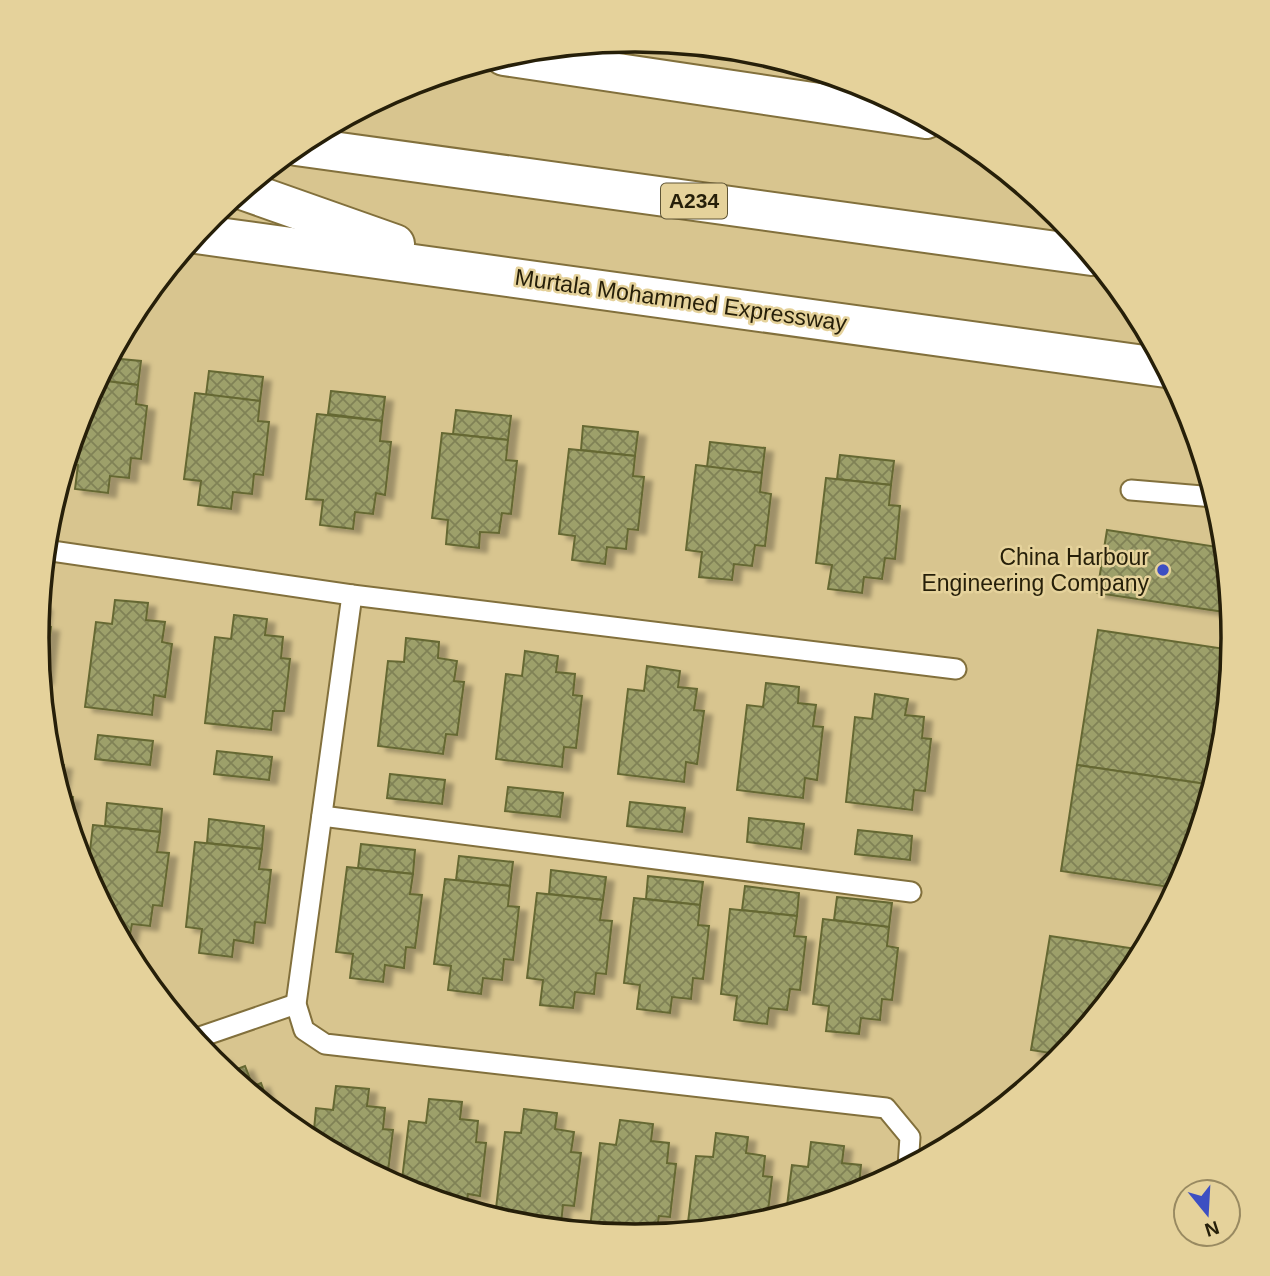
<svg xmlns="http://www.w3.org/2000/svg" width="1270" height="1276" font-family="Arial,sans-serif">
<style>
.building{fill:url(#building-cross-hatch);stroke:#656833;stroke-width:2;filter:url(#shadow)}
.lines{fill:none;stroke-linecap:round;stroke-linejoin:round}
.lane-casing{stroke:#82703c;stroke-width:23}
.highway-casing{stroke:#82703c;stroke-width:42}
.lane{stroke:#fff;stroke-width:19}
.highway{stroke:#fff;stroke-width:38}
.poi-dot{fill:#3d4fc2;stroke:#e5d29b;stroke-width:2.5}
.labels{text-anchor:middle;stroke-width:5;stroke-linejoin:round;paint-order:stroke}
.shield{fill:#e5d29b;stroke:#5f5535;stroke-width:2}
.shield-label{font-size:21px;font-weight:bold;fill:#261f09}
.street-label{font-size:23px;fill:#261f09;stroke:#e5d29b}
.poi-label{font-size:23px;fill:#261f09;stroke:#e5d29b;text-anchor:end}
.rim{fill:none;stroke:#261f09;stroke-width:3.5}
</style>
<defs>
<pattern id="building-cross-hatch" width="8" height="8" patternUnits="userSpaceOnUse" patternTransform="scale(1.75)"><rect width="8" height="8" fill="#9da06a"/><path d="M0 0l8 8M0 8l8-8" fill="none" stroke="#808255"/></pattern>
<filter id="shadow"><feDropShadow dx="8" dy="4.5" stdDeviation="2" flood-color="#0004"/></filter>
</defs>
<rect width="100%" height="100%" fill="#d8c58f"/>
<!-- building -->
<g class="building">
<polygon points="110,358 141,361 138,385 98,380"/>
<polygon points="209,371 263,377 260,401 206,395"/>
<polygon points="98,380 138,385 136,404 147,406 141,459 131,458 129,478 110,476 108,493 75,489 78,465 66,463 82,409"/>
<polygon points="331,391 385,397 382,421 328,414"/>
<polygon points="195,393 260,401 258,421 269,422 263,475 254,474 252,494 233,492 231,509 198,505 201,481 184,479"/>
<polygon points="456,410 511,416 508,440 453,434"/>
<polygon points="317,414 382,421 380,441 391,442 385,495 376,493 373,514 355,512 353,529 320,525 323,500 306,499"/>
<polygon points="583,426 638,432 635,456 581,450"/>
<polygon points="442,433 508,440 506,460 517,461 511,514 502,513 499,533 480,532 479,548 446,544 448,520 432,518"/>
<polygon points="710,442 765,448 762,473 707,467"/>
<polygon points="569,449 635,456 633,476 644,477 638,530 628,529 626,549 607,547 605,564 572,560 575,536 559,534"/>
<polygon points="840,455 894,461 891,485 837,479"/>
<polygon points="696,465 762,473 760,492 771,494 765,546 755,545 752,566 734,564 732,580 699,577 702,552 686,550"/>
<polygon points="826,478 891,485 889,505 900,506 895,559 885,558 882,579 864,577 862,593 828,589 832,565 816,563"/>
<polygon points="1107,530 1224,548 1231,613 1097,593"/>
<polygon points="115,600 148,603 146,620 165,622 162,642 172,644 165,697 154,695 152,715 85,707 96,622 112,624"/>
<polygon points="40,605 44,606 42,626 51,627 45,680 41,679 37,638"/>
<polygon points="234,615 267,619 265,635 283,637 281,658 290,659 284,711 273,711 271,730 205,723 215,637 231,639"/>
<polygon points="1098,630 1232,650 1222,755 1213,785 1077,765"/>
<polygon points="406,638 439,642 438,658 457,661 454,681 464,682 457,735 446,734 443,754 378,746 388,661 404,662"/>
<polygon points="525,651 558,656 556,672 575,674 573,695 582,696 576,748 564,747 562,767 496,759 506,674 522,676"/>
<polygon points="647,666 680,671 678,687 697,689 694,710 704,711 697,764 686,762 684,782 618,774 628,689 644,691"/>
<polygon points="766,683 799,687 798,703 816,705 813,726 823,727 817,780 805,778 803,798 737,790 747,705 763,707"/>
<polygon points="875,694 908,699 905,715 924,717 922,738 931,739 925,791 914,790 912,810 846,802 855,717 872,719"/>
<polygon points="98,735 153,741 150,765 95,759"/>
<polygon points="217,751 272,757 269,780 214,774"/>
<polygon points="51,763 64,765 60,792"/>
<polygon points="1077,765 1213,785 1188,867 1176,888 1061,871"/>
<polygon points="390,774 445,780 442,804 387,798"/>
<polygon points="508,787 563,793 560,817 505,811"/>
<polygon points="61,795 73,797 69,822"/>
<polygon points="630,802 685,808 682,832 627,826"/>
<polygon points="107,803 162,809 160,832 105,826"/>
<polygon points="749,818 804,824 801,849 747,842"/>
<polygon points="209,819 264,826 262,849 207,843"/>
<polygon points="93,825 160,832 157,852 169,853 162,906 153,905 150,926 132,924 129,940 121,939 87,876"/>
<polygon points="858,830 912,836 910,860 855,854"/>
<polygon points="195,842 262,849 259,869 271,870 265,923 255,922 253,943 234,940 232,957 199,953 202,929 186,927"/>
<polygon points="361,844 415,850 413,874 358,868"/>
<polygon points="459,856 513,862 510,886 456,880"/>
<polygon points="347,867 413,874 410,894 422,895 415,948 406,947 404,968 385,965 383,982 350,978 353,954 336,952"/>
<polygon points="551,870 606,877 603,900 549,894"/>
<polygon points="648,876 703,882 700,905 646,899"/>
<polygon points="445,879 510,886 508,906 519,907 513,960 504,959 502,980 483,978 481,994 448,990 451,966 434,964"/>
<polygon points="745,886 799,893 797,916 742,910"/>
<polygon points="537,893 603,900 600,920 612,921 606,974 596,973 594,994 575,992 573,1008 540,1005 543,980 527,978"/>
<polygon points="837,897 892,903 889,927 834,920"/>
<polygon points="634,898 700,905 698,925 709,926 703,979 693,978 691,999 672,997 670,1013 637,1009 640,985 624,983"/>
<polygon points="730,909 797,916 794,936 806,937 800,990 790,989 787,1010 769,1008 767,1024 734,1020 737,996 721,994"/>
<polygon points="823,919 889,927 887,946 898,948 892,1000 882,999 880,1020 861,1018 859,1034 826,1031 829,1006 813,1004"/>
<polygon points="1050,936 1143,950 1132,971 1063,1055 1031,1050"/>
<polygon points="222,1057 227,1073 245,1066 253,1086 261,1083 271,1110 212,1061"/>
<polygon points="336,1086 369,1089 367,1106 385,1108 383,1129 393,1130 387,1180 313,1141 316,1108 333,1110"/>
<polygon points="429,1099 462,1102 460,1119 478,1121 476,1142 486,1143 480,1196 468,1194 466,1209 401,1188 409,1121 426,1123"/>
<polygon points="524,1109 557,1113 555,1129 574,1132 571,1152 581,1153 574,1206 563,1205 561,1224 495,1217 505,1132 521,1133"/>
<polygon points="620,1120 653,1124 651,1141 669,1143 667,1163 676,1164 670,1217 659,1216 656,1234 590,1228 600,1143 616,1145"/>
<polygon points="716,1133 748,1137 746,1153 765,1156 763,1176 772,1177 767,1220 751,1225 687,1231 696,1156 713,1157"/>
<polygon points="811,1142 844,1146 842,1163 861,1165 859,1186 868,1189 786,1214 792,1165 808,1167"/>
</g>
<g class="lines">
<!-- lane casing -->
<g class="lane-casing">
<g id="lane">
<polyline points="1131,490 1214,497"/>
<polyline points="45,550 352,595 956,669"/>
<polyline points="352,595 296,1004 304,1030 325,1044 886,1108 910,1137 908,1167"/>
<polyline points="322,816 911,892"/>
<polyline points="194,1039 296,1004"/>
</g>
</g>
<!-- highway casing -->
<g class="highway-casing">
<g id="highway">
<polyline points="504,56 926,119"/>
<polyline points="296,146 1092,256"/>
<polyline points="242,190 395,244"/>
<polyline points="196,234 1166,368"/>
</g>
</g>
<!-- lane -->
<use href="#lane" class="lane"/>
<!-- highway -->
<use href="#highway" class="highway"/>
</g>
<!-- markers -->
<circle class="poi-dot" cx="1163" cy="570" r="7"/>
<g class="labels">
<!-- shield labels -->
<rect class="shield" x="661" y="183.5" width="66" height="35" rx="5"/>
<g class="shield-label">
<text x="694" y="208">A234</text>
</g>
<!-- street labels -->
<g class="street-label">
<text transform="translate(681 300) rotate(8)" y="8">Murtala Mohammed Expressway</text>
</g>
<!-- poi labels -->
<g class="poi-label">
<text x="1149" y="565">China Harbour<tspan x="1149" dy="26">Engineering Company</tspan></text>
</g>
</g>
<!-- crop -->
<path d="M0 0H1270V1276H0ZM49 638a586 586 0 1 1 1172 0a586 586 0 1 1-1172 0Z" fill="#e5d29b" fill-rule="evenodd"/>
<path class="rim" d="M49 638a586 586 0 1 1 1172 0a586 586 0 1 1-1172 0Z"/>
<!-- north arrow -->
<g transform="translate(1207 1213) rotate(162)"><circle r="33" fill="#e5d29b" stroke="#998a61" stroke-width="2"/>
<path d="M0-5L12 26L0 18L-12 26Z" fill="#3d4fc2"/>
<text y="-10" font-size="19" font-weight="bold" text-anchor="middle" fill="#261f09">N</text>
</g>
</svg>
